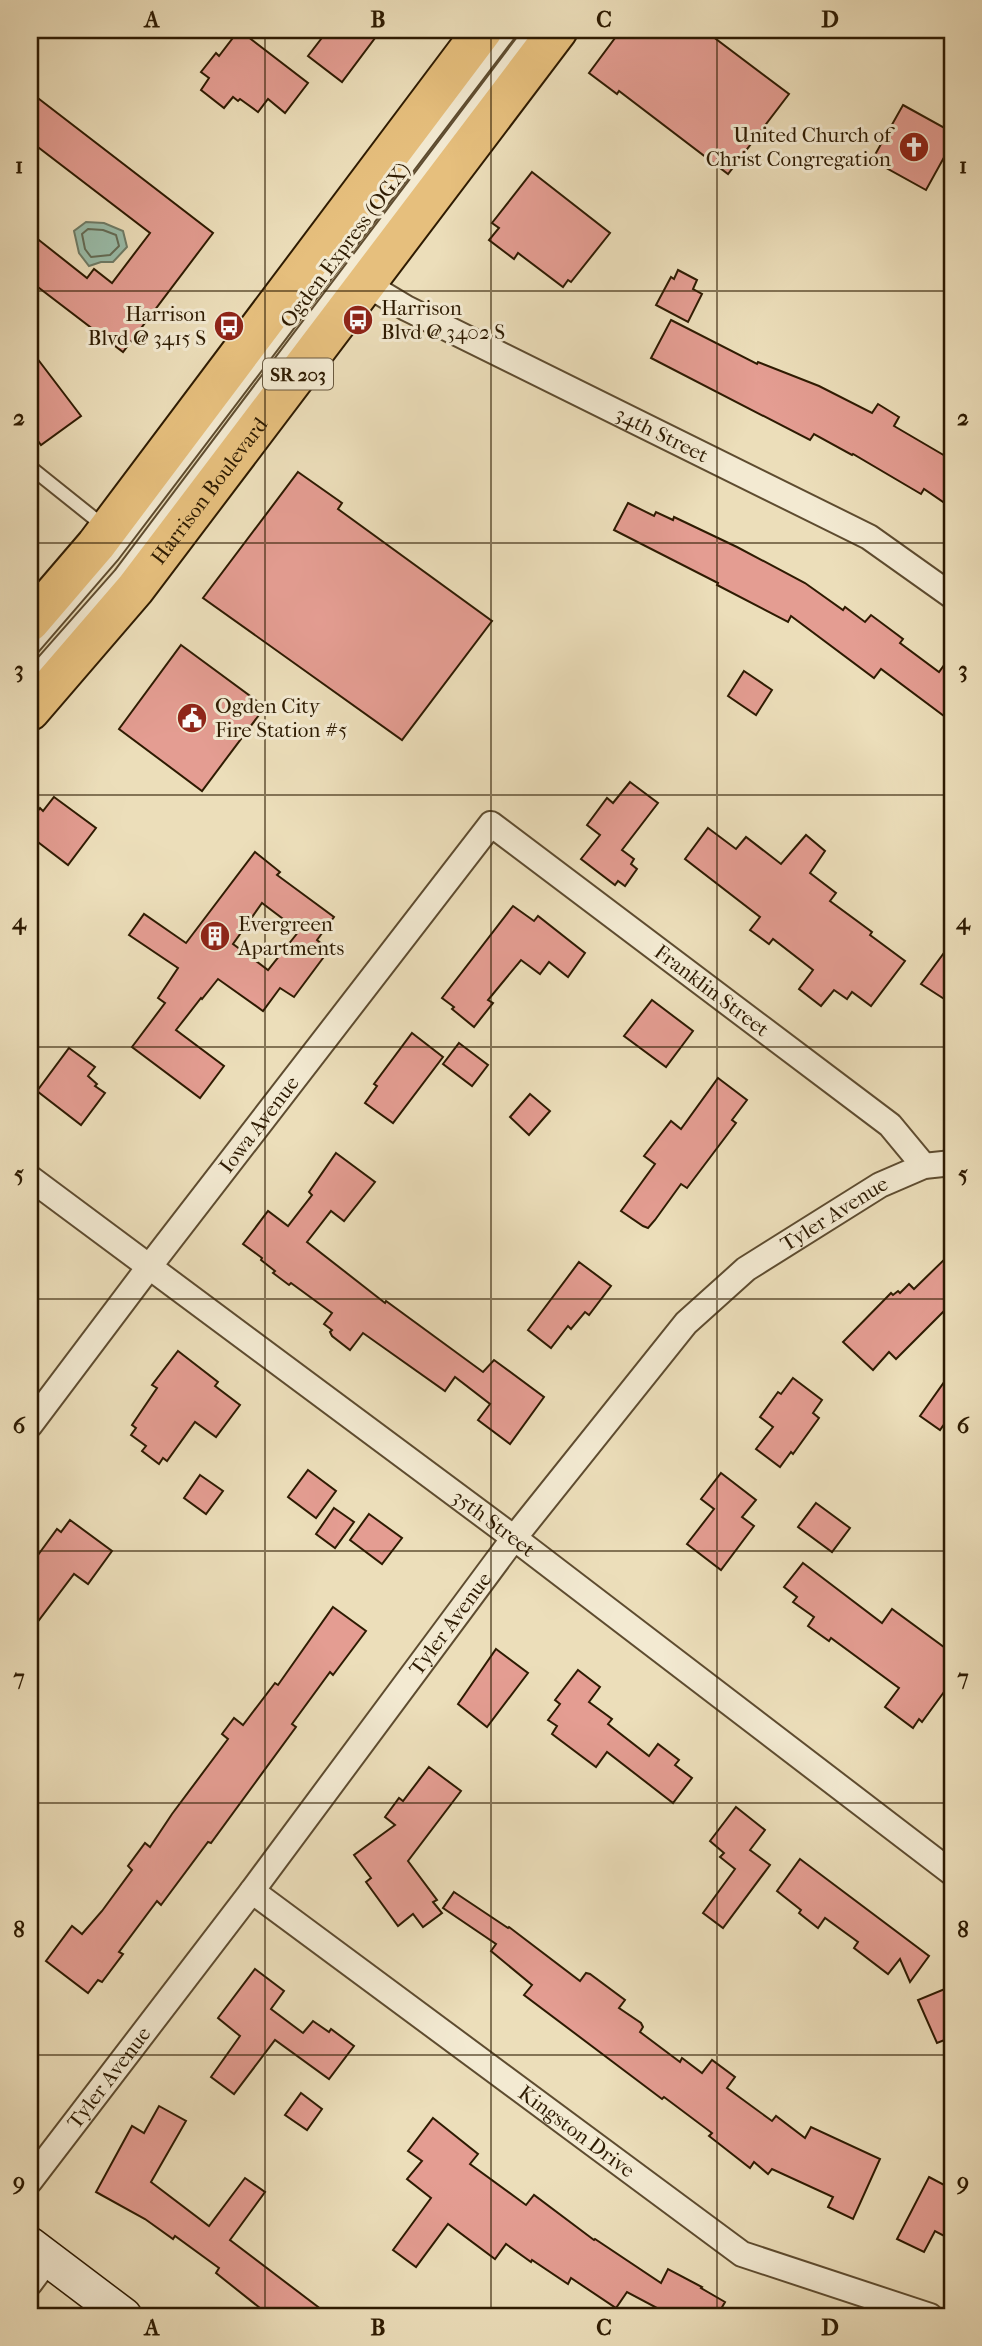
<svg xmlns="http://www.w3.org/2000/svg" width="982" height="2346" font-family="'IM FELL French Canon',serif">
<style>
.water{fill:#9abdaa;stroke:#6f7c67;stroke-width:2}
.lines{fill:none;stroke-linecap:round;stroke-linejoin:round}
.shore{stroke:#646c56;stroke-width:2}
.building{fill:#e49d92;stroke:#2e1b02;stroke-width:2;fill-rule:evenodd}
.lane-casing{stroke:#5e4c30;stroke-width:16}
.street-casing{stroke:#5e4c30;stroke-width:28}
.secondary-casing{stroke:#2e1b02;stroke-width:38}
.primary-casing{stroke:#2e1b02;stroke-width:42}
.lane{stroke:#f3ead2;stroke-width:12}
.street{stroke:#f3ead2;stroke-width:24}
.secondary{stroke:#f3ead2;stroke-width:35}
.primary{stroke:#e6bf7d;stroke-width:38}
.grid{fill:none;stroke:#2e1b02;stroke-width:2;stroke-opacity:0.55}
.labels{text-anchor:middle;stroke-width:6;stroke-linejoin:round;paint-order:stroke}
.shield{fill:#f3ead2;stroke:#695940;stroke-width:2}
.shield-label{font-size:19px;font-weight:bold;fill:#2e1b02}
.poi-label{font-size:21px;fill:#2e1b02;stroke:#f3ead2;text-anchor:start}
.street-label{font-size:21px;fill:#2e1b02;stroke:#f3ead2}
.neatline{fill:none;stroke:#2e1b02;stroke-width:2.5}
.grid-label{font-size:23px;text-anchor:middle;font-weight:bold;fill:#2e1b02}
</style>
<rect width="100%" height="100%" fill="#ecdeba"/>
<filter id="stains"><feTurbulence type="fractalNoise" baseFrequency=".00286" numOctaves="4"/><feColorMatrix values="0 0 0 0 .2 0 0 0 0 .09 0 0 0 0 .02 0 0 0 .5 -.17"/></filter>
<radialGradient id="worn" r=".72"><stop offset=".6" stop-color="#630" stop-opacity="0"/><stop offset="1" stop-color="#630" stop-opacity=".3"/></radialGradient>
<!-- water -->
<polygon class="water" points="86,222 104,223 123,231 127,247 113,262 101,262 89,266 79,253 74,231"/>
<g class="lines">
<!-- shore -->
<polygon class="shore" points="88,229 103,230 116,235 119,246 110,255 91,257 85,249 82,234"/>
</g>
<!-- building -->
<g class="building">
<polygon points="239,30 308,83 285,113 268,99 258,112 240,99 238,101 233,97 224,108 201,90 209,78 201,72 216,53 219,56"/>
<polygon points="328,30 381,30 342,82 308,56"/>
<polygon points="621,30 704,30 789,94 728,174 619,91 617,94 589,73"/>
<polygon points="30,92 213,233 123,352 30,281 30,233 87,278 94,269 112,283 150,233 30,141"/>
<polygon points="903,105 952,132 952,143 926,190 872,160"/>
<polygon points="532,172 610,233 571,282 568,280 563,287 518,253 514,259 489,240 499,228 492,223"/>
<polygon points="678,270 697,280 693,289 702,294 688,322 656,305 671,277 674,279"/>
<polygon points="671,320 757,364 758,362 819,386 872,413 878,404 899,417 894,426 952,460 952,508 924,489 921,494 853,454 852,455 814,434 810,440 651,358"/>
<polygon points="30,349 81,416 41,445 30,430"/>
<polygon points="298,472 342,503 338,509 492,621 402,740 203,598"/>
<polygon points="628,503 654,516 656,512 673,520 674,517 737,547 805,583 843,610 845,607 865,622 871,615 903,639 900,643 939,672 952,654 952,722 881,669 874,678 791,616 788,622 717,585 718,583 614,530"/>
<polygon points="181,645 265,707 202,791 119,729"/>
<polygon points="744,671 772,690 756,715 728,696"/>
<polygon points="630,782 658,803 622,850 634,859 631,864 637,869 625,886 618,881 615,885 581,859 600,835 587,825 607,798 613,803"/>
<polygon points="54,797 96,828 68,865 30,836 30,822 40,808 43,811"/>
<polygon points="708,828 736,849 746,837 781,864 806,835 825,851 810,873 836,893 830,901 872,932 870,935 905,961 871,1006 852,992 847,999 834,990 821,1006 799,989 813,970 773,939 769,944 750,930 760,917 685,859"/>
<path d="M255,852L280,872L277,875L334,917L317,940L329,950L294,997L280,988L263,1011L218,979L202,999L201,998L176,1030L224,1066L200,1098L132,1047L165,1003L158,998L178,968L129,935L144,914L186,943ZM262,903L299,931L268,970L233,944Z"/>
<polygon points="513,906 534,921 538,916 585,953 568,977 549,962 540,974 521,960 488,1000 493,1003 474,1027 452,1009 454,1007 442,998"/>
<polygon points="952,942 952,1004 921,984"/>
<polygon points="652,1000 693,1031 666,1067 624,1036"/>
<polygon points="412,1033 443,1057 393,1123 365,1103 377,1086 374,1084"/>
<polygon points="459,1043 488,1065 472,1086 443,1064"/>
<polygon points="69,1048 95,1067 88,1076 97,1084 95,1086 105,1093 81,1125 37,1091"/>
<polygon points="718,1078 747,1100 732,1120 736,1123 687,1188 681,1184 655,1220 648,1228 643,1226 621,1211 655,1164 644,1156 671,1121 681,1129"/>
<polygon points="530,1094 550,1111 529,1135 510,1117"/>
<polygon points="336,1153 375,1182 344,1221 331,1211 307,1242 385,1303 386,1301 483,1372 494,1360 544,1397 510,1444 478,1420 490,1404 455,1377 445,1391 363,1333 350,1350 332,1336 330,1332 332,1330 324,1324 332,1313 291,1283 289,1285 273,1273 275,1271 261,1260 262,1258 243,1244 268,1211 288,1226 312,1195 309,1192"/>
<polygon points="952,1252 952,1303 896,1359 889,1352 873,1370 843,1342 891,1293 893,1295 898,1291 900,1293 909,1284 914,1289"/>
<polygon points="579,1262 611,1286 589,1315 585,1312 571,1329 568,1326 551,1348 528,1330"/>
<polygon points="178,1351 218,1382 215,1386 240,1405 216,1437 195,1422 167,1461 163,1458 159,1464 142,1451 146,1446 131,1435 136,1428 132,1425 157,1388 152,1385"/>
<polygon points="952,1371 952,1413 940,1430 920,1416"/>
<polygon points="793,1378 822,1400 813,1413 819,1418 793,1454 791,1452 780,1467 756,1449 773,1427 760,1417 778,1392 781,1394"/>
<polygon points="308,1470 336,1491 316,1518 288,1497"/>
<polygon points="721,1473 756,1500 742,1517 754,1526 721,1570 687,1544 714,1509 701,1499"/>
<polygon points="200,1475 223,1491 206,1514 184,1498"/>
<polygon points="816,1503 850,1528 832,1552 798,1527"/>
<polygon points="334,1508 354,1522 335,1548 316,1534"/>
<polygon points="369,1514 402,1538 382,1564 350,1540"/>
<polygon points="70,1520 112,1551 88,1584 74,1574 30,1632 30,1566 57,1529 61,1532"/>
<polygon points="803,1563 882,1623 892,1609 952,1653 952,1681 922,1722 919,1719 913,1728 885,1707 899,1688 831,1638 829,1641 808,1626 814,1617 793,1602 797,1597 784,1587"/>
<polygon points="333,1607 366,1631 333,1675 330,1672 292,1724 296,1727 211,1843 208,1842 161,1905 157,1901 119,1952 123,1954 102,1982 98,1980 88,1993 46,1961 72,1926 82,1934 102,1911 132,1870 128,1866 145,1843 150,1847 172,1814 228,1739 222,1734 234,1718 243,1725 275,1683 278,1685"/>
<polygon points="496,1649 528,1673 487,1727 458,1704"/>
<polygon points="578,1670 600,1687 589,1702 612,1719 608,1724 649,1756 658,1744 679,1760 675,1765 692,1778 673,1803 607,1752 596,1767 552,1734 557,1726 548,1720 560,1704 555,1700"/>
<polygon points="429,1767 461,1791 408,1861 437,1900 433,1902 442,1913 423,1927 413,1914 398,1926 366,1882 371,1878 354,1855 395,1825 385,1817 399,1798 403,1801"/>
<polygon points="736,1807 765,1830 750,1850 770,1865 723,1928 703,1913 735,1869 720,1857 724,1853 710,1841"/>
<polygon points="800,1859 929,1956 910,1982 900,1959 888,1974 854,1948 858,1942 825,1918 818,1928 799,1913 801,1910 777,1891"/>
<polygon points="454,1892 508,1928 509,1927 580,1981 586,1973 590,1974 625,2000 619,2008 641,2023 643,2027 640,2032 680,2062 682,2058 702,2073 712,2060 735,2077 727,2088 772,2121 776,2116 805,2138 811,2127 880,2159 853,2219 828,2207 833,2197 772,2169 768,2174 754,2162 750,2168 709,2136 712,2133 664,2097 662,2099 524,1995 532,1985 491,1951 496,1944 443,1908"/>
<polygon points="255,1969 284,1991 271,2009 303,2033 313,2021 329,2032 331,2029 354,2046 329,2079 275,2040 234,2094 211,2077 240,2036 218,2018"/>
<polygon points="952,1986 952,2037 937,2043 918,2000"/>
<polygon points="301,2093 322,2109 307,2130 285,2115"/>
<polygon points="159,2106 186,2121 151,2182 209,2226 245,2178 265,2192 230,2240 330,2316 270,2316 216,2273 219,2268 175,2236 173,2239 145,2219 96,2192 132,2126 144,2133"/>
<polygon points="433,2118 478,2154 470,2164 526,2205 534,2195 594,2240 595,2239 661,2283 668,2269 702,2287 701,2288 725,2302 717,2316 672,2316 627,2292 616,2308 571,2278 568,2284 532,2260 531,2262 506,2244 495,2259 448,2224 416,2267 393,2250 431,2198 407,2179 422,2161 408,2151"/>
<polygon points="929,2177 952,2189 952,2240 935,2231 924,2252 897,2239"/>
</g>
<g class="lines">
<!-- lane casing -->
<g class="lane-casing">
<g id="lane">
<polyline points="30,467 105,527"/>
<polyline points="30,651 113,555 512,30"/>
<polyline points="30,677 120,575 531,30"/>
</g>
</g>
<!-- street casing -->
<g class="street-casing">
<g id="street">
<path id="s1" d="M366,284L406,308L869,537L952,596"/>
<path id="s2" d="M30,1178L514,1538L952,1873"/>
<path id="s3" d="M30,1425L149,1267L491,824L890,1125L924,1166"/>
<path id="s4" d="M252,1891L742,2254L930,2316"/>
<path id="s5" d="M30,2181L252,1891L514,1538L686,1323L746,1269L880,1185L924,1166L952,1163"/>
<polyline points="30,2283 48,2259"/>
</g>
</g>
<!-- secondary casing -->
<g class="secondary-casing">
<polyline id="secondary" points="30,2245 124,2316"/>
</g>
<!-- primary casing -->
<g class="primary-casing">
<g id="primary">
<polyline points="30,622 96,545 483,30"/>
<path id="s6" d="M30,711L135,589L558,30"/>
</g>
</g>
<!-- lane -->
<use href="#lane" class="lane"/>
<!-- street -->
<use href="#street" class="street"/>
<!-- secondary -->
<use href="#secondary" class="secondary"/>
<!-- primary -->
<use href="#primary" class="primary"/>
</g>
<!-- grid -->
<path class="grid" d="M265,30V2316M491,30V2316M717,30V2316M30,291H952M30,543H952M30,795H952M30,1047H952M30,1299H952M30,1551H952M30,1803H952M30,2055H952"/>
<!-- icons -->
<defs>
<g id="church-disc" transform="scale(1.575)"><circle r="9.5" fill="#8f2418" stroke="#f3ead2"/><path d="M-1.2-6h2.4v3.5h3.3v2.4h-3.3V6h-2.4V-.1h-3.3v-2.4h3.3Z" fill="#fff"/></g>
<g id="bus-disc" transform="scale(1.575)"><circle r="9.5" fill="#8f2418" stroke="#f3ead2"/><path d="M-5-6H5V4H4V6H2V4H-2V6H-4V4H-5ZM-3.5-4V0h7V-4ZM-3.5 1.2v1.5H-2V1.2ZM2 1.2v1.5H3.5V1.2Z" fill="#fff"/></g>
<g id="civic-disc" transform="scale(1.575)"><circle r="9.5" fill="#8f2418" stroke="#f3ead2"/><path d="M-.6-6.5H3V-4.5H.6V-3L4-1V1h2V6H-6V1h2V-1L-.6-3ZM-1.2 2.5V6h2.4V2.5Z" fill="#fff"/></g>
<g id="building-disc" transform="scale(1.575)"><circle r="9.5" fill="#8f2418" stroke="#f3ead2"/><path d="M-4-6H4V6H1V3H-1V6H-4ZM-2.5-4.3h1.7v1.8h-1.7ZM.8-4.3h1.7v1.8H.8ZM-2.5-1h1.7V.8h-1.7ZM.8-1h1.7V.8H.8Z" fill="#fff"/></g>
</defs>
<g fill-rule="evenodd">
<use href="#church-disc" x="914" y="147"/>
<use href="#bus-disc" x="358" y="320"/>
<use href="#bus-disc" x="229" y="326"/>
<use href="#civic-disc" x="192" y="718"/>
<use href="#building-disc" x="215" y="936"/>
</g>
<g class="labels">
<!-- shield labels -->
<rect class="shield" x="263" y="358.5" width="70" height="31" rx="5"/>
<g class="shield-label">
<text x="298" y="381">SR 203</text>
</g>
<!-- poi labels -->
<g class="poi-label">
<text x="891" y="142" text-anchor="end">United Church of<tspan x="891" dy="24">Christ Congregation</tspan></text>
<text x="381" y="315">Harrison<tspan x="381" dy="24">Blvd @ 3402 S</tspan></text>
<text x="206" y="321" text-anchor="end">Harrison<tspan x="206" dy="24">Blvd @ 3415 S</tspan></text>
<text x="215" y="713">Ogden City<tspan x="215" dy="24">Fire Station #5</tspan></text>
<text x="238" y="931">Evergreen<tspan x="238" dy="24">Apartments</tspan></text>
</g>
<!-- street labels -->
<g class="street-label">
<text transform="translate(345 245) rotate(-53)" y="7">Ogden Express (OGX)</text>
<text dy="7" stroke="none"><textPath href="#s1" startOffset="332">34th Street</textPath></text>
<text dy="7" stroke="none"><textPath href="#s6" startOffset="284">Harrison Boulevard</textPath></text>
<text dy="7" stroke="none"><textPath href="#s3" startOffset="1034">Franklin Street</textPath></text>
<text dy="7" stroke="none"><textPath href="#s3" startOffset="378">Iowa Avenue</textPath></text>
<text dy="7" stroke="none"><textPath href="#s5" startOffset="1265">Tyler Avenue</textPath></text>
<text dy="7" stroke="none"><textPath href="#s2" startOffset="578">35th Street</textPath></text>
<text dy="7" stroke="none"><textPath href="#s5" startOffset="698">Tyler Avenue</textPath></text>
<text dy="7" stroke="none"><textPath href="#s5" startOffset="130">Tyler Avenue</textPath></text>
<text dy="7" stroke="none"><textPath href="#s4" startOffset="404">Kingston Drive</textPath></text>
</g>
</g>
<!-- margin -->
<rect width="982" height="2346" fill="none" stroke="#ecdeba" stroke-width="77"/>
<rect x="38" y="38" width="906" height="2270" class="neatline"/>
<g class="grid-label">
<text x="152" y="27">A</text>
<text x="378" y="27">B</text>
<text x="604" y="27">C</text>
<text x="830" y="27">D</text>
<text x="19" y="173">1</text>
<text x="963" y="173">1</text>
<text x="19" y="425">2</text>
<text x="963" y="425">2</text>
<text x="19" y="677">3</text>
<text x="963" y="677">3</text>
<text x="19" y="929">4</text>
<text x="963" y="929">4</text>
<text x="19" y="1181">5</text>
<text x="963" y="1181">5</text>
<text x="19" y="1433">6</text>
<text x="963" y="1433">6</text>
<text x="19" y="1685">7</text>
<text x="963" y="1685">7</text>
<text x="19" y="1937">8</text>
<text x="963" y="1937">8</text>
<text x="19" y="2189">9</text>
<text x="963" y="2189">9</text>
<text x="152" y="2335">A</text>
<text x="378" y="2335">B</text>
<text x="604" y="2335">C</text>
<text x="830" y="2335">D</text>
</g>
<rect width="100%" height="100%" filter="url(#stains)"/>
<rect width="100%" height="100%" fill="url(#worn)"/>
</svg>
